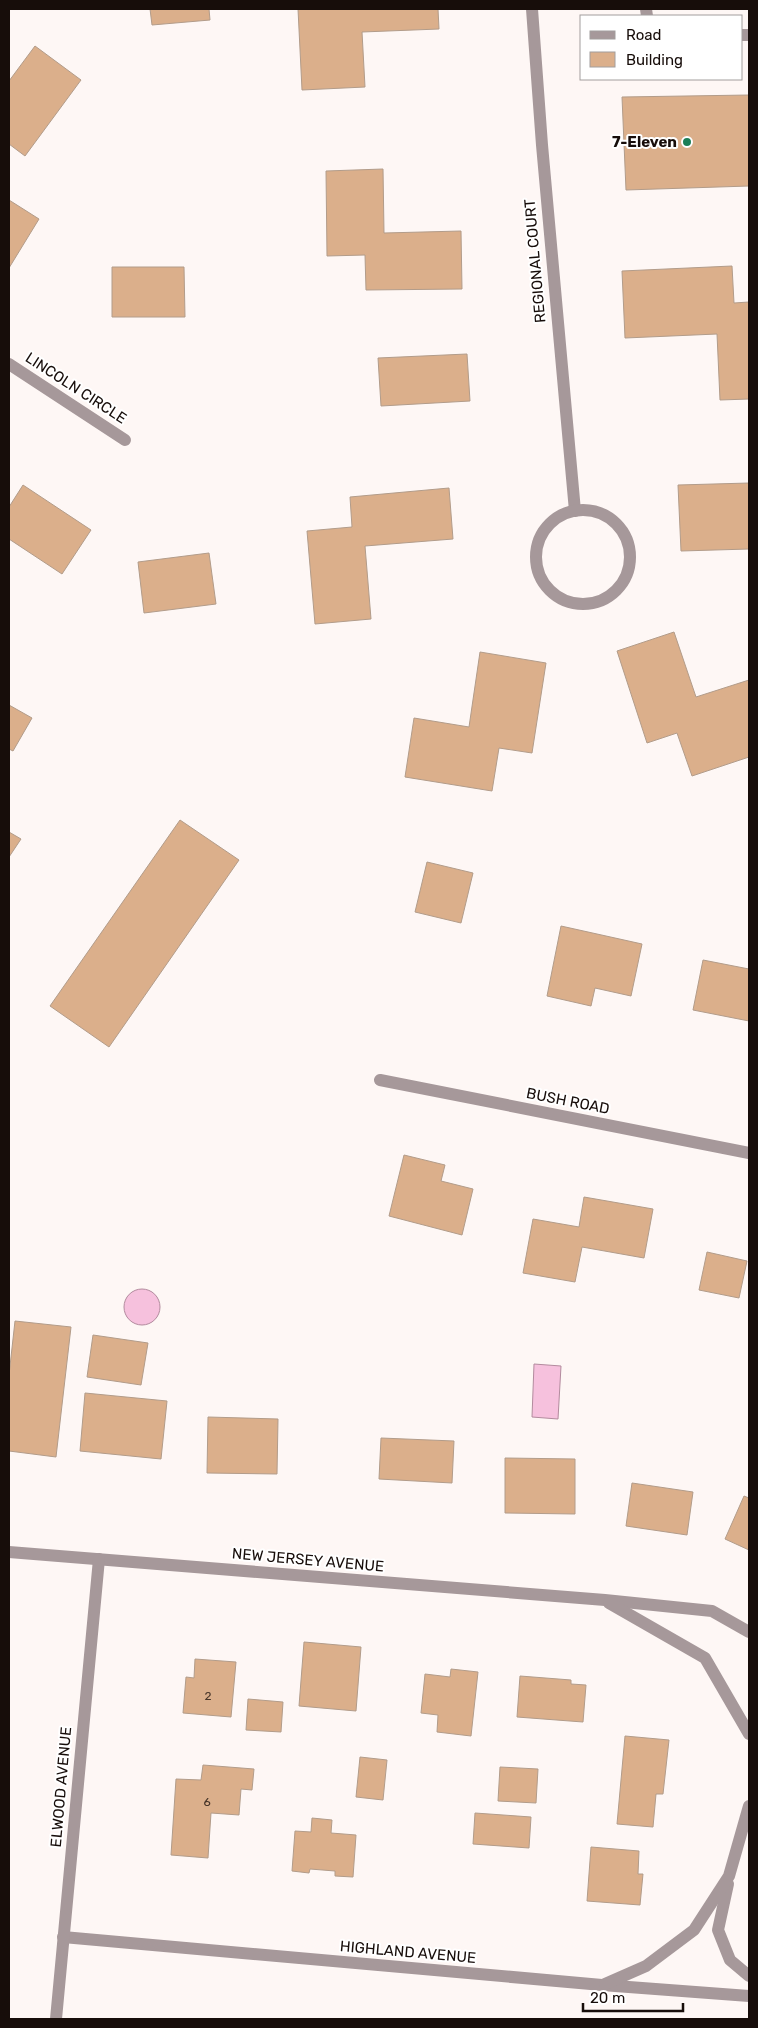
<svg xmlns="http://www.w3.org/2000/svg" width="758" height="2028" font-family="Rubik,sans-serif">
<style>
.water{fill:#f6c1dd;stroke:#b38b9e}
.building{fill:#dbaf8b;stroke:#b29c8a}
.lines{fill:none;stroke-linecap:round;stroke-linejoin:round}
.lane{stroke:#a6989a;stroke-width:12}
.street{stroke:#a6989a;stroke-width:12}
.poi-dot{fill:#1a7e57;stroke:#fff;stroke-width:2}
.labels{text-anchor:middle;stroke-width:4;stroke-linejoin:round;paint-order:stroke}
.number-label{font-size:12px;fill:#48362a}
.poi-label{font-size:15px;font-weight:bold;fill:#170d0a;stroke:#fff;text-anchor:end}
.street-label{font-size:15px;fill:#170d0a;stroke:#fff}
</style>
<rect width="100%" height="100%" fill="#fef7f5"/>
<!-- water -->
<g class="water">
<circle cx="142" cy="1307" r="18"/>
<polygon points="534,1364 561,1366 558,1419 532,1417"/>
</g>
<!-- building -->
<g class="building">
<polygon points="150,9 209,9 210,20 152,25"/>
<polygon points="298,9 438,9 439,29 362,32 365,87 302,90"/>
<polygon points="35,46 81,80 25,156 9,144 9,81"/>
<polygon points="749,95 749,186 626,190 622,97"/>
<polygon points="383,169 384,233 461,231 462,289 366,290 365,255 327,256 326,171"/>
<polygon points="9,200 39,219 9,268"/>
<polygon points="732,266 734,303 749,302 749,399 720,400 717,334 625,338 622,271"/>
<polygon points="112,267 184,267 185,317 112,317"/>
<polygon points="467,354 470,401 381,406 378,358"/>
<polygon points="749,483 749,549 681,551 678,485"/>
<polygon points="23,485 91,530 62,574 9,539 9,507"/>
<polygon points="449,488 453,539 365,546 371,619 315,624 307,531 352,527 350,497"/>
<polygon points="209,553 216,604 144,613 138,562"/>
<polygon points="674,632 696,697 749,680 749,757 692,776 677,733 647,743 617,651"/>
<polygon points="480,652 546,663 532,753 499,748 492,791 405,777 414,718 469,727"/>
<polygon points="9,705 32,718 13,751 9,749"/>
<polygon points="180,820 239,860 109,1047 50,1006"/>
<polygon points="9,832 21,839 9,857"/>
<polygon points="427,862 473,873 461,923 415,912"/>
<polygon points="561,926 642,944 631,996 595,988 591,1006 547,996"/>
<polygon points="703,960 749,969 749,1021 693,1010"/>
<polygon points="404,1155 445,1165 441,1181 473,1189 462,1235 389,1216"/>
<polygon points="584,1197 653,1209 644,1258 582,1247 575,1282 523,1273 533,1219 579,1227"/>
<polygon points="707,1252 747,1261 739,1298 699,1290"/>
<polygon points="15,1321 71,1327 56,1457 9,1451 9,1375"/>
<polygon points="93,1335 148,1343 141,1385 87,1377"/>
<polygon points="85,1393 167,1401 161,1459 80,1451"/>
<polygon points="208,1417 278,1419 277,1474 207,1473"/>
<polygon points="381,1438 454,1441 452,1483 379,1479"/>
<polygon points="505,1458 575,1459 575,1514 505,1513"/>
<polygon points="632,1483 693,1492 687,1535 626,1526"/>
<polygon points="744,1496 749,1498 749,1550 725,1539"/>
<polygon points="304,1642 361,1647 356,1711 299,1706"/>
<polygon points="195,1659 236,1662 231,1717 183,1713 186,1677 194,1678"/>
<polygon points="451,1669 478,1672 471,1736 437,1732 438,1715 421,1713 425,1674 450,1677"/>
<polygon points="520,1676 571,1680 571,1684 586,1685 583,1722 517,1717"/>
<polygon points="248,1699 283,1702 281,1732 246,1730"/>
<polygon points="625,1736 669,1740 663,1794 656,1794 653,1827 617,1824"/>
<polygon points="360,1757 387,1760 383,1800 356,1797"/>
<polygon points="203,1765 254,1769 252,1790 241,1789 239,1815 211,1813 208,1858 171,1855 176,1779 201,1780"/>
<polygon points="500,1767 538,1769 536,1803 498,1801"/>
<polygon points="475,1813 531,1817 529,1848 473,1844"/>
<polygon points="312,1818 332,1820 331,1833 356,1835 353,1877 335,1876 335,1871 310,1869 309,1873 292,1871 295,1831 311,1832"/>
<polygon points="591,1847 639,1851 638,1874 643,1874 640,1905 587,1901"/>
</g>
<g class="lines">
<!-- lane -->
<g class="lane">
<polyline points="646,9 647,16"/>
<polyline points="742,35 749,35"/>
</g>
<!-- street -->
<g class="street">
<polyline points="532,9 542,145 575,511"/>
<polyline points="9,364 125,440"/>
<circle cx="583" cy="557" r="47"/>
<polyline points="380,1080 749,1153"/>
<polyline points="9,1552 605,1600 712,1611 749,1632"/>
<polyline points="609,1603 705,1658 749,1734"/>
<polyline points="728,1884 718,1930 730,1960 749,1976"/>
<polyline points="63,1937 602,1985 749,1996"/>
<polyline points="605,1984 646,1966 694,1930 729,1876 749,1806"/>
<polyline points="56,2019 99,1559"/>
</g>
</g>
<!-- markers -->
<circle class="poi-dot" cx="687" cy="142" r="5"/>
<g class="labels">
<!-- number labels -->
<g class="number-label">
<text x="208" y="1700">2</text>
<text x="207" y="1806">6</text>
</g>
<!-- poi labels -->
<g class="poi-label">
<text x="677" y="147">7-Eleven</text>
</g>
<!-- street labels -->
<g class="street-label">
<text transform="translate(535 261) rotate(-95)" y="5">REGIONAL COURT</text>
<text transform="translate(76 388) rotate(33)" y="5">LINCOLN CIRCLE</text>
<text transform="translate(568 1101) rotate(11)" y="5">BUSH ROAD</text>
<text transform="translate(308 1560) rotate(5)" y="5">NEW JERSEY AVENUE</text>
<text transform="translate(61 1787) rotate(-85)" y="5">ELWOOD AVENUE</text>
<text transform="translate(408 1952) rotate(5)" y="5">HIGHLAND AVENUE</text>
</g>
</g>
<!-- border -->
<rect width="758" height="2028" fill="none" stroke="#170d0a" stroke-width="20"/>
<!-- legend -->
<rect x="580" y="15" width="162" height="65" fill="#ffffff" stroke="#a29e9d"/>
<rect x="590" y="31" width="25" height="8" fill="#a6989a" stroke="#a29e9d"/>
<text x="626" y="40" font-size="15" fill="#170d0a">Road</text>
<rect x="590" y="52" width="25" height="15" fill="#dbaf8b" stroke="#a29e9d"/>
<text x="626" y="65" font-size="15" fill="#170d0a">Building</text>
<!-- scale -->
<path d="M583 2003v8h100v-8" fill="none" stroke="#170d0a" stroke-width="2.5"/>
<text x="590" y="2003" font-size="15" fill="#170d0a" stroke="#ffffff" stroke-width="4" paint-order="stroke">20 m</text>
</svg>
